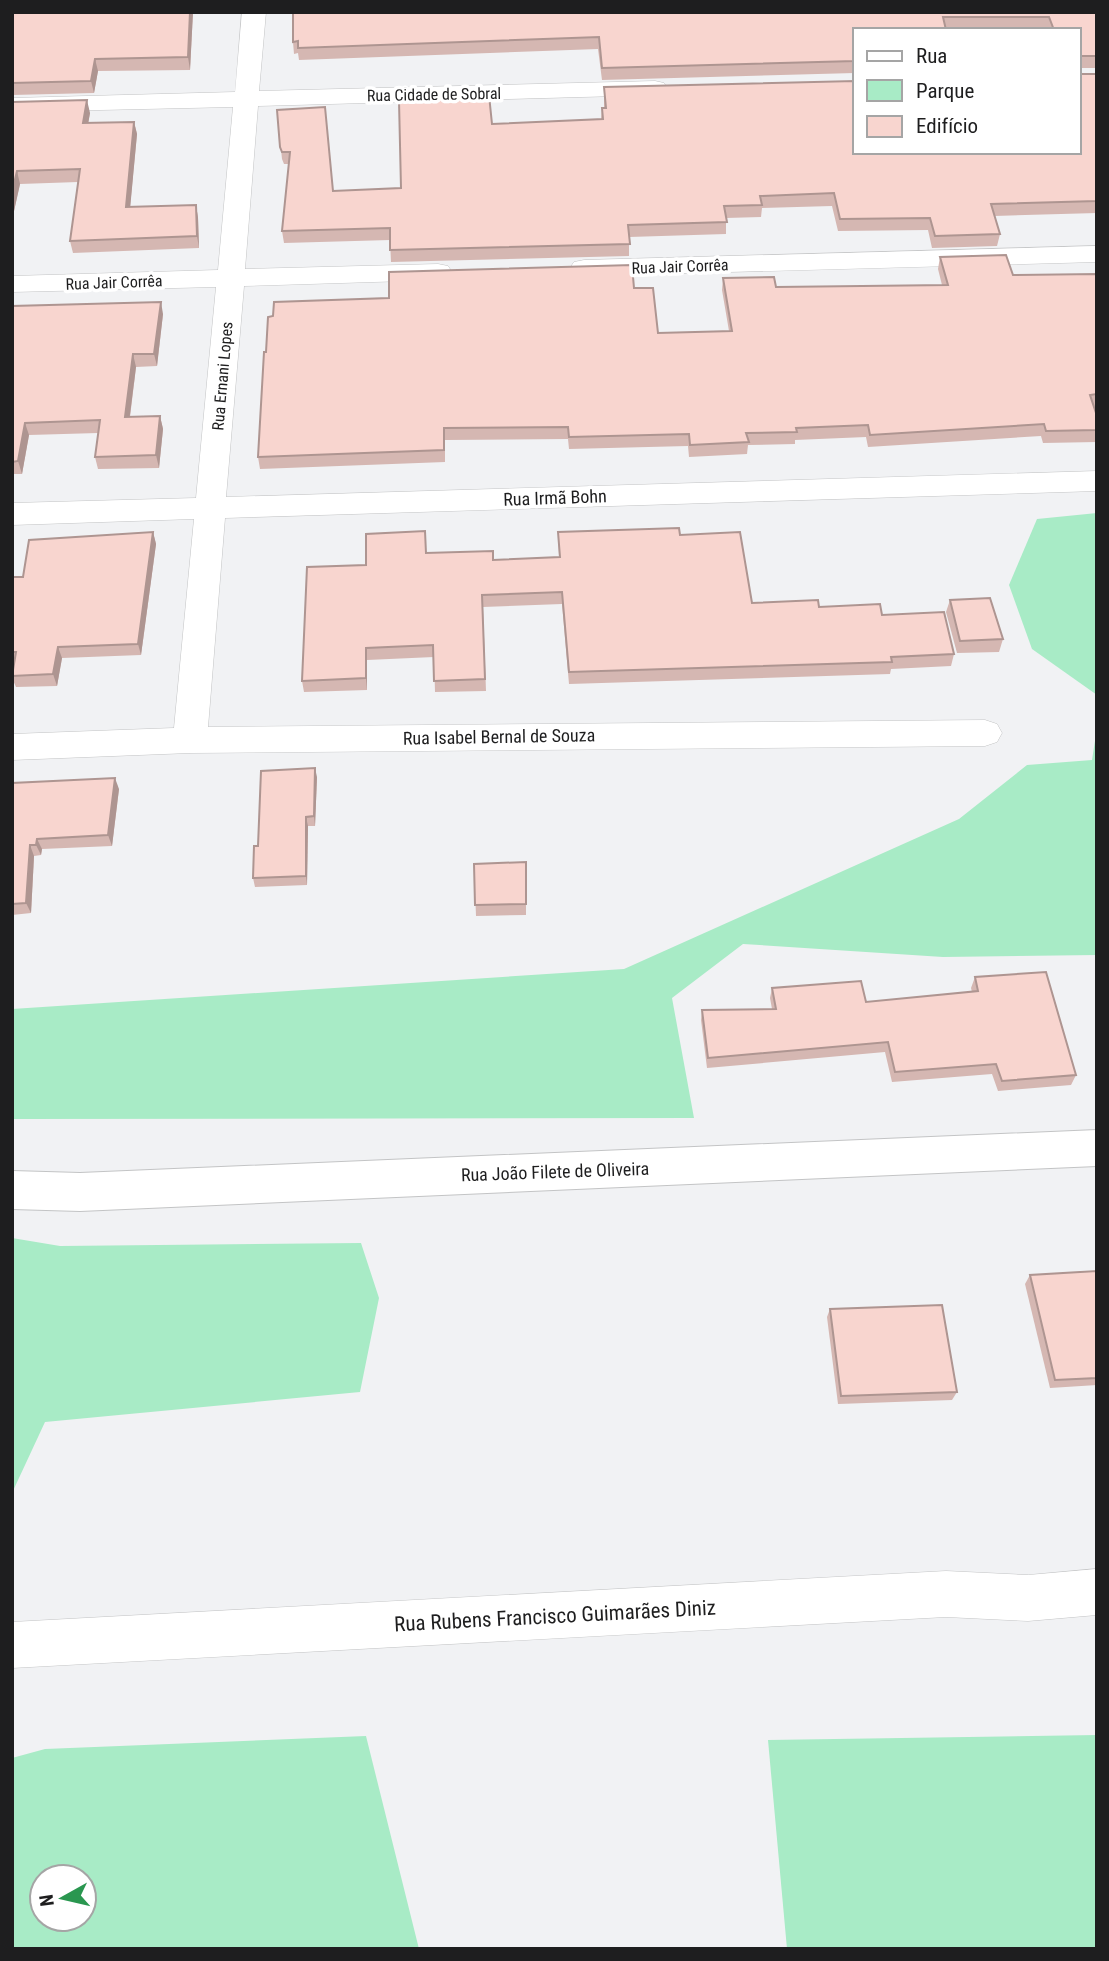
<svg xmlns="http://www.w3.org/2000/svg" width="1109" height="1961" font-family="'Roboto Condensed',sans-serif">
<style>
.green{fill:#a8ebc6;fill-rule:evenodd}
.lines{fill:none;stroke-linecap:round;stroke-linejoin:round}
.street-casing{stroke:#c3c4c5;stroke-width:1}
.primary-casing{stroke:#c3c4c5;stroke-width:2}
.street{fill:#fff;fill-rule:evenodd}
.primary{fill:#fff;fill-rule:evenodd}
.wall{fill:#d5b7b2}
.shaded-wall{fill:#ae9591}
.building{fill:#f8d5cf;stroke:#ae9591;stroke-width:2}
.labels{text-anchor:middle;stroke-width:7;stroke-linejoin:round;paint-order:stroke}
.far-street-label{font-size:16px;fill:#1e1e1f;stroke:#fff}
.street-label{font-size:18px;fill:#1e1e1f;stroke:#fff}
.near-street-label{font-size:21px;fill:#1e1e1f;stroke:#fff}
</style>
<rect width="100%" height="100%" fill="#f1f2f4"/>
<!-- green -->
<g class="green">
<polygon points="1097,513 1097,695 1032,649 1009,585 1037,519"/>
<polygon points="1097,728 1097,955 943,957 743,944 672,998 694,1118 12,1119 12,1009 624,969 959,819 1027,765 1092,760"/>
<polygon points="12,1238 60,1246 361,1243 379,1298 360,1392 45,1422 12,1493"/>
<polygon points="1097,1735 1097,1949 787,1949 768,1740"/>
<path d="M366,1736L419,1949H12V1758L45,1749ZM84,1877V1919H42V1877Z"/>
</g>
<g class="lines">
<!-- street casing -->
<g class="street-casing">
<g id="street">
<polygon points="242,12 266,12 259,91 655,81 664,83 667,88 664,93 655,95 258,106 245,269 438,264 448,266 452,272 448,278 438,280 244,286 226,497 1097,471 1097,491 225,518 208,727 985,720 997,724 1002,733 997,742 985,746 190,753 12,760 12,734 174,728 194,519 12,525 12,503 196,498 216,287 12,292 12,276 218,270 233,107 12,112 12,98 235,92"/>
<polygon points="1097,246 1097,262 584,276 574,274 570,268 574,262 584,260"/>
<polygon points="1097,1569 1097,1615 1028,1621 946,1617 12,1668 12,1622 946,1571 1028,1575"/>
</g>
</g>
<!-- primary casing -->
<g class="primary-casing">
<polygon id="primary" points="1097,1130 1097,1166 80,1211 12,1209 12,1171 80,1173"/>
</g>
<!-- street -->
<use href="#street" class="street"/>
<!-- primary -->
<use href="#primary" class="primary"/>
</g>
<!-- wall -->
<g class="wall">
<polygon points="12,12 193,12 190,70 98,71 94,93 12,95"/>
<polygon points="293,12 1097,12 1097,68 1080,68 1080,74 1097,74 1097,213 994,216 1000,234 997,246 932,248 928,230 838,231 832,206 762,208 761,217 726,218 726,234 629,237 629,256 391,262 390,240 284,243 282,231 289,164 284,164 282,159 277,110 333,191 401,188 492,124 601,119 602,108 604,108 604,87 1079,152 1079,30 1047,30 1046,29 855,30 855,75 855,73 602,80 598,49 299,60 298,53 294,54 293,42"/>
<polygon points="12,102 90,113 88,123 134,122 137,134 130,207 196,205 198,218 199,248 73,253 70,241 78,182 20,184 12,220"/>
<polygon points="940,257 1013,275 1097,274 1097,406 1094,406 1097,416 1097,442 1043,443 1041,436 868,447 866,437 795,440 795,444 748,445 747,454 689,457 688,446 569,449 568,439 445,440 445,462 260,469 258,457 634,288 658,333 729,331 722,290 723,278 776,287 942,285 938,269"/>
<polygon points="12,306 163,314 157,366 136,367 130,417 160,416 163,429 159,468 98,469 95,457 98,433 29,435 22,474 12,474"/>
<polygon points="153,532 156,544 141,655 62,658 57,686 16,687 12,678 14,663 12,663 12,577 23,577"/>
<polygon points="558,532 680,535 752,603 819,607 882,615 954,654 951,666 891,669 890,674 569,684 562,604 483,607 486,691 435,692 434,657 367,660 367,690 304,692 302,681 366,565 559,557"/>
<polygon points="950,600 1003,639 999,652 957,653 946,612"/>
<polygon points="317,777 315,826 308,826 307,885 255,887 253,878 258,846"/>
<polygon points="12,783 119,789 112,846 42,849 41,855 34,856 31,913 12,915"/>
<polygon points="526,862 526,915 476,916 474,864"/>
<polygon points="975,977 1076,1075 1071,1085 998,1091 992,1074 892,1082 885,1052 707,1068 701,1020 702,1010 772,1009 770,998 772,988 866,1002 972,992 971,988"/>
<polygon points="1097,1271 1097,1385 1050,1388 1025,1284 1030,1275"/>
<polygon points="830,1309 957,1392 952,1400 838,1404 827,1317"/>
</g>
<!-- shaded-wall -->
<g class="shaded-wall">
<polygon points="190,12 193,12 190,70 188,57"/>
<polygon points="95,59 98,71 94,93 91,81"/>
<polygon points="87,100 90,113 86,136 83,123"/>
<polygon points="134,122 137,134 129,220 126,207"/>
<polygon points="17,171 20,184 12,220 12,192"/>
<polygon points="196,205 198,218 199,248 197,236"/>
<polygon points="161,302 163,314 157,366 154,354"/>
<polygon points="133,354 136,367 128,430 125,417"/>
<polygon points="160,416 163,429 159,468 156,455"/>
<polygon points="25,423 29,435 22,474 18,461"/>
<polygon points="153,532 156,544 141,655 138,644"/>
<polygon points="58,647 62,658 57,686 53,674"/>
<polygon points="366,648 367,660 367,690 366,678"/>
<polygon points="315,768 317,777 315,826 314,816"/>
<polygon points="115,778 119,789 112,846 108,835"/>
<polygon points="306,817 308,826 307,885 306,876"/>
<polygon points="37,839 42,849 41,855 36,845"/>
<polygon points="30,845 34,856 31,913 26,903"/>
</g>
<!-- building -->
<g class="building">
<polygon points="12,12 190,12 188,57 95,59 91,81 12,83"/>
<polygon points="293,12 1097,12 1097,56 1080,56 1080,74 1097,74 1097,201 991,204 1000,234 935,236 930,218 840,219 834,193 760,196 762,205 724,206 727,222 628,225 630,244 390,250 390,228 282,231 290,152 282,152 280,147 277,110 325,107 333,191 401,188 399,101 489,95 492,124 603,119 602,108 606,108 604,87 855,81 855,152 1079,152 1079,30 1054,30 1049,17 943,17 946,30 855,30 855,61 602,68 599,37 298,48 298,41 293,42"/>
<polygon points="87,100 83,123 134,122 126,207 196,205 197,236 70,241 80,169 17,171 12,192 12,102"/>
<polygon points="1006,255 1013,275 1097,274 1097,394 1090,395 1097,416 1097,430 1046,431 1044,424 870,435 868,425 796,428 797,432 746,433 749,442 690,445 689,434 569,437 568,427 444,428 444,450 258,457 264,352 266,352 268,317 273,316 274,302 389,298 389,272 632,265 634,288 653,288 658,333 732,331 723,278 774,277 776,287 948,285 940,257"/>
<polygon points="161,302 154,354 133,354 125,417 160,416 156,455 95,457 100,420 25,423 18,461 12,462 12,306"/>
<polygon points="679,528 680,535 740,532 752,603 818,600 819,607 880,604 882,615 944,612 954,654 891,657 892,662 569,672 562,592 482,595 485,679 434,681 433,645 366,648 366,678 302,681 307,567 366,565 366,534 425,531 426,553 493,551 493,560 560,557 558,532"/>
<polygon points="153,532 138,644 58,647 53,674 12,676 16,652 12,652 12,577 23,577 29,540"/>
<polygon points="990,598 1003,639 960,641 950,600"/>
<polygon points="315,768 314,816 306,817 306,876 253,878 254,846 258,846 261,771"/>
<polygon points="115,778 108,835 37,839 36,845 30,845 26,903 12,904 12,783"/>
<polygon points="526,862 526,904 475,905 474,864"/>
<polygon points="1046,972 1076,1075 1002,1081 996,1064 895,1072 888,1042 708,1058 702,1010 776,1009 772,988 861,981 866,1002 978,991 975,977"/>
<polygon points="1097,1271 1097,1378 1055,1380 1030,1275"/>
<polygon points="942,1305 957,1392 841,1396 830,1309"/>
</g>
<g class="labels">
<!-- far-street labels -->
<g class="far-street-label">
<text transform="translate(434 94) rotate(-1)" y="6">Rua Cidade de Sobral</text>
<text transform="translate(680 266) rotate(-2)" y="6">Rua Jair Corrêa</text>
<text transform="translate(114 282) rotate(-2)" y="6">Rua Jair Corrêa</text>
<text transform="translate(222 376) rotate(-85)" y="6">Rua Ernani Lopes</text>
</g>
<!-- street labels -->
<g class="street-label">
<text transform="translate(555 498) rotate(-2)" y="6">Rua Irmã Bohn</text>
<text transform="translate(499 737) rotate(-1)" y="6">Rua Isabel Bernal de Souza</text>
<text transform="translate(555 1172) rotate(-2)" y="6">Rua João Filete de Oliveira</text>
</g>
<!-- near-street labels -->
<g class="near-street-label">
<text transform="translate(555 1616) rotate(-3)" y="7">Rua Rubens Francisco Guimarães Diniz</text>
</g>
</g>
<!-- border -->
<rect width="1109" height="1961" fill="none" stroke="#1e1e1f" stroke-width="28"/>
<!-- legend -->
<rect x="853" y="28" width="228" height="126" fill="#ffffff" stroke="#a5a5a5" stroke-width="2"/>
<rect x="867" y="51" width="35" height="10" fill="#ffffff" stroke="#a5a5a5" stroke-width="2"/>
<text x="916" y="63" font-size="21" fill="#1e1e1f">Rua</text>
<rect x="867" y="80" width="35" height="21" fill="#a8ebc6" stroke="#a5a5a5" stroke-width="2"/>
<text x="916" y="98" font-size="21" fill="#1e1e1f">Parque</text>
<rect x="867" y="116" width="35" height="21" fill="#f8d5cf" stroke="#a5a5a5" stroke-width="2"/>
<text x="916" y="133" font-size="21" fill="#1e1e1f">Edifício</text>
<!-- north arrow -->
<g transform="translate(63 1898) rotate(262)"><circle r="33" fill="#ffffff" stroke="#a5a5a5" stroke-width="2"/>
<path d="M0-5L12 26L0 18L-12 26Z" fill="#2a9750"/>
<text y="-10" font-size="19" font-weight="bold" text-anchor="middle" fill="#1e1e1f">N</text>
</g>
</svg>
